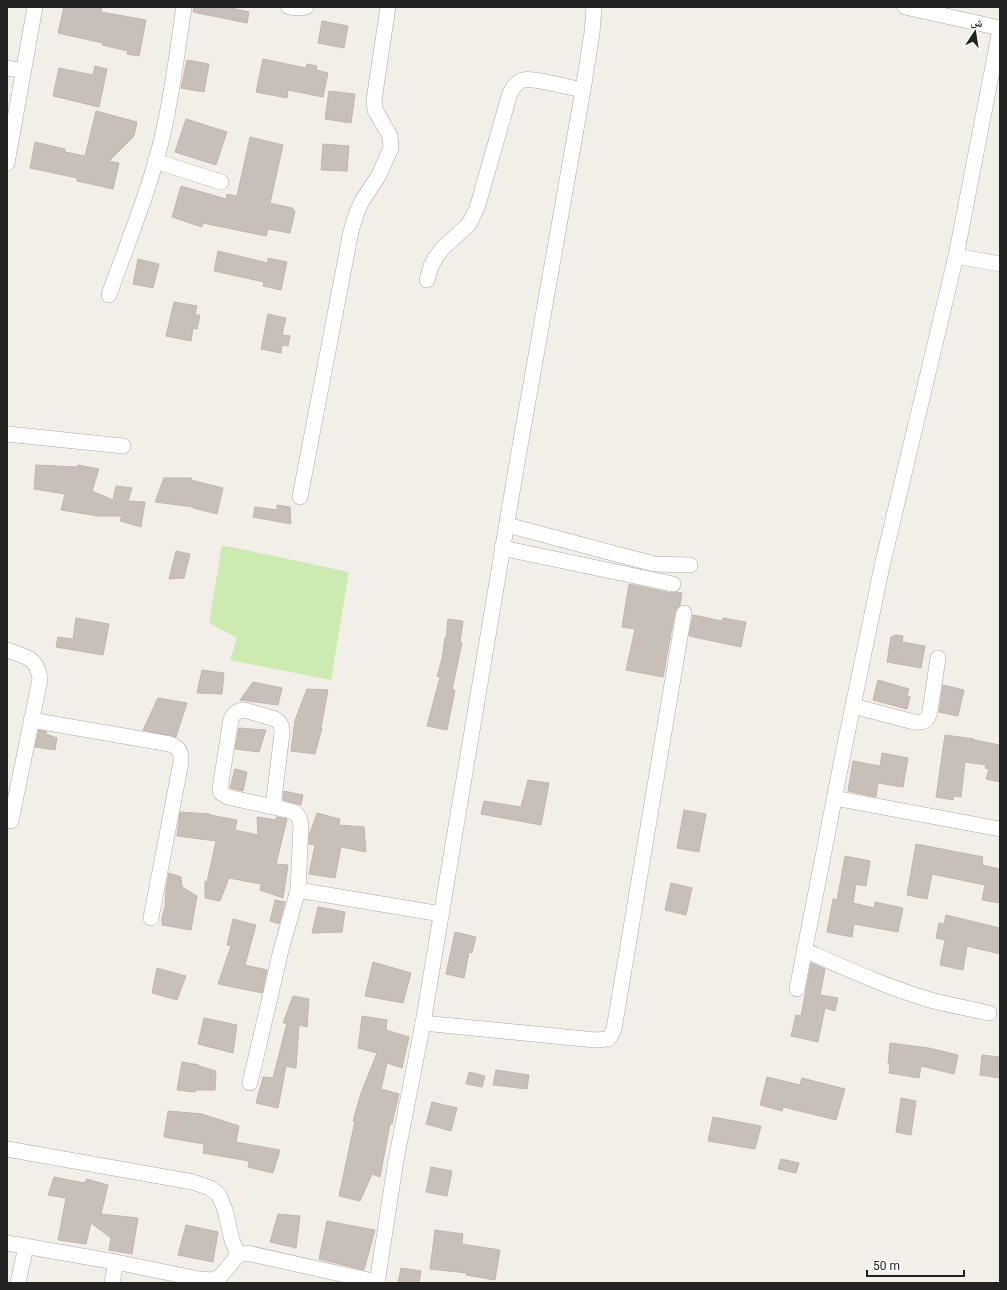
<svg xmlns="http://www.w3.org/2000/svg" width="1007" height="1290" font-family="Roboto,'Noto Naskh Arabic',sans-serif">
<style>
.grass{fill:#cdebb0}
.building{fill:#c7bfb8;stroke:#c4b6ab}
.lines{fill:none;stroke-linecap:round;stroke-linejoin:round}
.street-casing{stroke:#a9a9a9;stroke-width:16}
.street{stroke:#fff;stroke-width:15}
</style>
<rect width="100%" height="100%" fill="#f2efe9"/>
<!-- grass -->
<polygon class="grass" points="222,545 349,572 331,680 230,660 237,638 209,623"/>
<!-- building -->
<g class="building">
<polygon points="64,7 102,7 101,12 146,20 139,56 127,54 128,51 102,45 103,43 58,33"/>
<polygon points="194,7 227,7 249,12 247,23 193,12"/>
<polygon points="322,21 348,26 344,48 318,43"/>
<polygon points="263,59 306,68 307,64 317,66 316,70 328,73 323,97 288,90 287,98 256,92"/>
<polygon points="187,60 209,64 204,92 181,88"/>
<polygon points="95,66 107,69 99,107 53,96 59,68 93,75"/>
<polygon points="329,91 355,94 351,123 325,119"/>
<polygon points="96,111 137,122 134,136 109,161 119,163 113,189 77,181 77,178 30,168 35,142 65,149 65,152 85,156"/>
<polygon points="186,119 227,132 216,165 175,152"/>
<polygon points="250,137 283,145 270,203 292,208 295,211 290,233 268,229 266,236 203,223 202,227 172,217 181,186 226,199 227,194 237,196"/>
<polygon points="323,144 349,146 347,171 321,170"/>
<polygon points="218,251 268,263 268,258 287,262 281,290 263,286 264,282 214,271"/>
<polygon points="138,259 159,264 153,288 133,284"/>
<polygon points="174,302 197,306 195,315 200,315 197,329 193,328 191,341 166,336"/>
<polygon points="268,314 286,318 282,335 290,336 288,346 282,345 281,353 261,349"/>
<polygon points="36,465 77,467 78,465 99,469 92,491 113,500 116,486 132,488 128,501 145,502 141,527 120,521 122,516 98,516 61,510 65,494 34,489"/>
<polygon points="164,478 192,478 191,480 223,488 217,514 193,508 194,507 155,502"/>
<polygon points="277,505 290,507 291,524 253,517 255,507 277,510"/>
<polygon points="176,551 190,554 184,578 169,579"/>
<polygon points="629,584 671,593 677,592 682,593 680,605 677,608 675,612 663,677 626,670 635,629 622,627"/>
<polygon points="693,615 722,621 723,618 746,622 741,647 689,636"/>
<polygon points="76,618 109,624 103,655 56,647 58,637 73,639"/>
<polygon points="448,619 463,621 460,642 462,643 452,690 455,690 447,730 427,726 440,677 437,676 442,659 445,638 446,638"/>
<polygon points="896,635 903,636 902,642 925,646 921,668 887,662 891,637"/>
<polygon points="202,670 224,673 222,694 197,693"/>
<polygon points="878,680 909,689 907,696 910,697 907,709 873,700"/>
<polygon points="253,682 282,688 278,705 240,700"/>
<polygon points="943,685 964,690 958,716 939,712"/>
<polygon points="307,689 328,690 321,728 322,728 315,754 291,751 295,720"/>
<polygon points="158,698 187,703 176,737 143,730"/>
<polygon points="239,728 266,730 259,752 235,749"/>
<polygon points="39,730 47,732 46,734 57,738 55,750 35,747"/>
<polygon points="945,735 974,739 974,740 1000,745 1000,782 986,779 989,769 985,768 986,765 965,762 961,797 954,796 953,800 936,797"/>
<polygon points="882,753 908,758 903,787 878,783 876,797 848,791 853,761 880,766"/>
<polygon points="235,769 247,772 243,791 230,788"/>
<polygon points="528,780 549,783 541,825 481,814 484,801 521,807"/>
<polygon points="284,791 303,795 301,805 283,800"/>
<polygon points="684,810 706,814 699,852 677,848"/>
<polygon points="180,812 210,814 210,815 237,820 235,830 258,835 257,817 276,820 276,817 287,819 276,864 288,865 283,898 260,890 261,884 229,878 220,901 205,898 205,881 207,882 216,841 177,836"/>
<polygon points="317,813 340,819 339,825 364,827 366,852 341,847 335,878 309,874 315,845 309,844 309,836"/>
<polygon points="916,844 983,857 982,865 1000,869 1000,903 982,900 985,885 932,874 927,899 907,895"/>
<polygon points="845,856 870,861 866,886 856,884 853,903 874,908 875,902 903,908 898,932 854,924 852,937 827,932 833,899 837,900"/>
<polygon points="169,873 181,877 182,887 197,896 191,930 162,925 162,917 165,907 166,889"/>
<polygon points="671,883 692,888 686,915 665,910"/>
<polygon points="275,900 285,902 279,924 270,921"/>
<polygon points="318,907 345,912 342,932 312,933"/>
<polygon points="946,915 1000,928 1000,954 967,946 963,970 940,965 945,940 936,938 939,923 944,924"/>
<polygon points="233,919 256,925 245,965 267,970 262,993 218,984 231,946 227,945"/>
<polygon points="455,932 476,937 472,953 469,952 464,978 446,974"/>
<polygon points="373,962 411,973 403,1003 365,996"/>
<polygon points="811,963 825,969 820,995 838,998 835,1011 825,1008 818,1042 791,1036 796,1015 801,1016"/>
<polygon points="157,968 186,976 177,1000 152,993"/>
<polygon points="293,996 309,999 307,1027 299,1025 296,1068 286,1066 278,1108 256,1103 263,1077 273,1078 287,1023 283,1023"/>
<polygon points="362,1016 387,1020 386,1030 409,1037 402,1068 387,1063 381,1089 399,1094 392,1124 390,1124 380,1177 372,1174 360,1201 339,1196 355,1121 353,1121 361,1093 377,1053 358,1048"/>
<polygon points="204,1018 237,1025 233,1053 198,1044"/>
<polygon points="890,1043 929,1048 958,1055 954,1074 921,1066 919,1078 889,1073 890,1064 888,1064"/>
<polygon points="982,1055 1000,1057 1000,1078 980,1075"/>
<polygon points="182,1062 199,1065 199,1066 216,1071 215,1090 196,1090 195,1092 177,1090"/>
<polygon points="496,1070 529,1075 527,1089 493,1085"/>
<polygon points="469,1072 485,1076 482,1087 466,1084"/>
<polygon points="767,1077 800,1085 802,1078 845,1089 836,1120 783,1107 782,1111 760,1105"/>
<polygon points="901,1098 916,1101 911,1135 896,1132"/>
<polygon points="432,1102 457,1108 451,1131 426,1124"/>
<polygon points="168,1111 202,1114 239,1126 236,1142 280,1150 273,1173 248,1167 249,1161 203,1153 204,1144 164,1137"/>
<polygon points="713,1117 761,1126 755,1149 708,1141"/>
<polygon points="781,1159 799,1163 796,1173 778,1169"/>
<polygon points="431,1167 452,1171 447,1196 426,1192"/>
<polygon points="54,1177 84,1183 87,1179 108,1185 101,1214 138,1218 132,1254 109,1250 111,1238 91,1223 86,1244 58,1240 66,1198 48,1195"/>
<polygon points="278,1214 300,1216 296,1248 270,1242"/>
<polygon points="327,1221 375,1230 364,1270 319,1259"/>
<polygon points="186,1225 218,1232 213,1262 178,1255"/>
<polygon points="435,1230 463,1234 462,1244 500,1250 495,1280 466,1275 467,1273 430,1269"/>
<polygon points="401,1268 421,1271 419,1283 398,1283"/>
</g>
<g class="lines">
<!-- street casing -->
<g class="street-casing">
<g id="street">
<polyline points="289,7 301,8 306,7"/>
<polyline points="905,7 1000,28"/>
<polyline points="7,68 23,71"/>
<polyline points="155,161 221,182"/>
<polyline points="7,163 35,7"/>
<polyline points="956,256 1000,264"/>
<path d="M427,280L431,266L436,257L442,249L469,224L477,208L510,93C513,88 516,82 523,80C532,77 571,88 583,90"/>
<path d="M109,295C127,244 148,194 161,142C172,98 177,52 184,7"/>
<polyline points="7,434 123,446"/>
<polyline points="300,497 351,231 357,212 362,201 379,175 391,148 390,136 375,110 374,100 388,7"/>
<polyline points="507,525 654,564 690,565"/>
<polyline points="502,548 673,584"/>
<path d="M7,650C26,657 37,657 40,679L11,821"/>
<path d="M853,706L914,722C924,723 928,721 930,711L938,658"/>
<path d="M31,720L170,744C180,748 181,752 181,762L151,918"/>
<polyline points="834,798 1000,829"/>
<path d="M273,807L282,733C282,726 281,723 275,719L244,710C237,711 234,713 231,719L220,789L221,793L228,797L291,811C298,814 300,818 301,825L298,890L441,914"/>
<path d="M804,950C845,968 884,986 927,999C947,1005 968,1008 989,1013"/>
<polyline points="797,989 843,754 882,566 956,256 1000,30"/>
<polyline points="423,1023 595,1040 608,1039 611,1035 614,1029 684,613"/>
<polyline points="250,1083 281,950 298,890"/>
<polyline points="7,1149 193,1182 210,1188 219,1195 225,1210 232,1240 238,1255"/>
<polyline points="7,1243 116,1262 199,1279 211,1280 220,1277 238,1255 247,1253 377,1282"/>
<polyline points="18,1283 26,1246"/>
<polyline points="112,1283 116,1262"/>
<polyline points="377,1283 396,1160 423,1023 517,463 583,90 592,33 594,7"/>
</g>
</g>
<!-- street -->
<use href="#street" class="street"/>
</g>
<!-- border -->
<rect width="1007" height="1290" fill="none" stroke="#222222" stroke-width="16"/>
<!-- north arrow -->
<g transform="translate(975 32) rotate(12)" stroke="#ffffff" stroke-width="3" paint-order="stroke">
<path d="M0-3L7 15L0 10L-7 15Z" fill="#222222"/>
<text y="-6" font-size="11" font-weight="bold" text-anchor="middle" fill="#222222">ش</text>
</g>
<!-- scale -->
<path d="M867 1270v6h97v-6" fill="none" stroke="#222222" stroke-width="2"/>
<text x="873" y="1270" font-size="12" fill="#222222" stroke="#ffffff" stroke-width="3" paint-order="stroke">50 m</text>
</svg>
